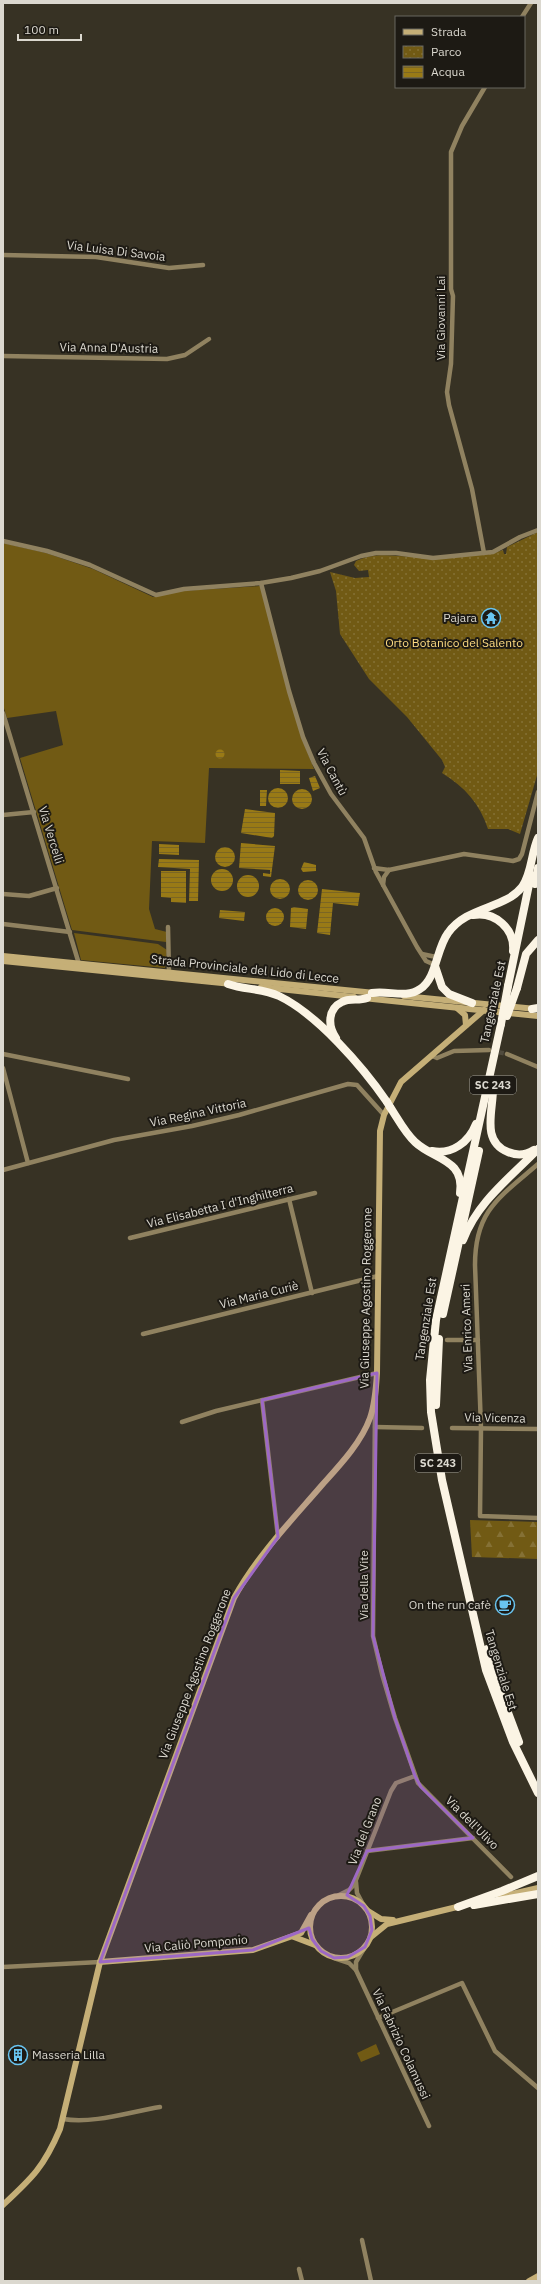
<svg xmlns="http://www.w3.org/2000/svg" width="541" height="2284" font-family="'IBM Plex Sans',sans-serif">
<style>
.grass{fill:#715a14}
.forest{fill:url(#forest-firs)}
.park{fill:url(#park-dots)}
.water{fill:url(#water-rules)}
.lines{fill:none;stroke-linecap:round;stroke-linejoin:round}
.street-tunnel{stroke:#504b3e;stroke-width:4.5;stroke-dasharray:4.5 2;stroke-linecap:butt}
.street{stroke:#908260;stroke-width:4.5}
.secondary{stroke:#c5af77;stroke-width:6}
.highway{stroke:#fbf4e4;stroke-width:8}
.highway-bridge{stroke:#fbf4e4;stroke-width:8}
.marked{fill:#9d68c5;fill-opacity:0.2;stroke:#9d68c5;stroke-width:3;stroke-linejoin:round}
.labels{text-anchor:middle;stroke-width:4;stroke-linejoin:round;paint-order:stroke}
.shield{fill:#1d1a14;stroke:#a29f97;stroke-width:1}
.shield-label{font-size:11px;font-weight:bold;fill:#dbd8cf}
.street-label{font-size:12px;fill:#dbd8cf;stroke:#1d1a14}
.poi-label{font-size:12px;fill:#dbd8cf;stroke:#1d1a14;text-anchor:end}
.park-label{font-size:12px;fill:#fedc82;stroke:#1d1a14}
</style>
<defs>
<pattern id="forest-firs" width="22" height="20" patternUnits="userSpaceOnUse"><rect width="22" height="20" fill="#715a14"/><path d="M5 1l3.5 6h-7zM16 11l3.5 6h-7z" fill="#857135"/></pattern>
<pattern id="park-dots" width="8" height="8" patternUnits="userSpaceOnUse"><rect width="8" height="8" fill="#715a14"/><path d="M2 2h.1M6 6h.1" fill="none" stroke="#857135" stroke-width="1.8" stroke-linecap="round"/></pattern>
<pattern id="water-rules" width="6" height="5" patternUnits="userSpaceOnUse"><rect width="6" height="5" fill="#997a16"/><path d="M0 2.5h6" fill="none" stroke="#7b6624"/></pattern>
</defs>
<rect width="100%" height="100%" fill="#373224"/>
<!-- grass -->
<g class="grass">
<polygon points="3,543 46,553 93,569 153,597 182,591 260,586 301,736 314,769 209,768 205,843 152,841 149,909 155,929 167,932 166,942 72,930 20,758 63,745 56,711 7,718 3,705"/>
<polygon points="74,933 158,944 167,950 165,968 81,960"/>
<polygon points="376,2044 380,2054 361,2062 357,2053"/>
</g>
<!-- forest -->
<polygon class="forest" points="470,1520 538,1522 538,1559 472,1557"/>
<!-- park -->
<path class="park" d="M538,532V772L520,834L508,829H488C480,804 465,787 442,773L445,767L442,760L407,717L369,679L340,634L336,591L330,572L355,578L369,577L368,570L359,571L354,565L356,561C375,552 393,556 414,557C440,558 467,554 494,553L503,550L504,554H506L507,547Z"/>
<!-- water -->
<g class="water">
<circle cx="220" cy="754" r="4.5"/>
<polygon points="280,770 300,771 300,784 280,784"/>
<polygon points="315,776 320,788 313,791 309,778"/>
<circle cx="278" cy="798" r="10"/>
<circle cx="302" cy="799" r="10"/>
<polygon points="260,790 267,790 266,806 260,806"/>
<polygon points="245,809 275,813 274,836 272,838 241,833"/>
<polygon points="241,843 275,846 271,877 263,876 263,873 270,874 270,870 239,868"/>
<polygon points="159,844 179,845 179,855 159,854"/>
<circle cx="225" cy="857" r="10"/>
<polygon points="159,859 199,860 198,901 189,901 190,869 158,867"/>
<polygon points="304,862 316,865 316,871 303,872 301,869"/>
<circle cx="222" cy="880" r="11"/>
<polygon points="161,871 186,871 186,903 171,902 171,898 161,897"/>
<circle cx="248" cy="886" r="11"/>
<circle cx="280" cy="889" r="10"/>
<circle cx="308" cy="890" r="10"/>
<polygon points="322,889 360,893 358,906 333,903 330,935 317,933"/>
<polygon points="294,907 308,909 306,929 290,927 291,908"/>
<circle cx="275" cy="917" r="9"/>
<polygon points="220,910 245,912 244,921 219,918"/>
</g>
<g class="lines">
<!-- street-tunnel -->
<polyline class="street-tunnel" points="493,1051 507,1054"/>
<!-- street -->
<g class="street">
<polyline points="522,17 531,3"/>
<polyline points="3,255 96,257 169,268 203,265"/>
<polyline points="3,356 167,359 185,355 209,339"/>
<polyline points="3,541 47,551 90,565 156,595 184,589 261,583 291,578 320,571 361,556 376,553 396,553 433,558 493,552 520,537 538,530"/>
<polyline points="484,553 472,489 449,405 447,392 451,364 453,296 451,289 451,152 462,126 485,87"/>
<polyline points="261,583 289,691 303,737 314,763 331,794 364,838 376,872 417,947 426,961 435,965"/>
<polyline points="3,713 79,964"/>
<polyline points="3,815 34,812"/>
<polyline points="374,868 389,870 464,854 513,861 519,859 522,854 538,792"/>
<polyline points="383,885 384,877 389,870"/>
<polyline points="3,894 29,896 57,888"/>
<polyline points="3,924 70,932"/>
<polyline points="168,927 169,973"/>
<polyline points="422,954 436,957"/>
<polyline points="3,1054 128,1079"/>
<polyline points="507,1054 538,1067"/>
<polyline points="432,1056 437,1058 454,1051 489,1050"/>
<polyline points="3,1068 28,1163"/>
<path d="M538,1164C500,1197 475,1210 475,1265L481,1428L480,1516L538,1518"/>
<polyline points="3,1170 114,1140 192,1126 239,1115 348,1084 357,1085 384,1115"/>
<polyline points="289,1199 312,1293"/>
<polyline points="130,1238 315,1193"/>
<polyline points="143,1334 378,1276"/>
<polyline points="447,1340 478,1340"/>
<polyline points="262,1400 278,1537"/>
<polyline points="375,1407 373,1636 382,1674 395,1718 418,1783 511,1877"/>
<polyline points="182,1422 216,1411 377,1373"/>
<polyline points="375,1427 422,1428"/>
<polyline points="452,1428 538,1429"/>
<polyline points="367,1851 473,1838"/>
<polyline points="356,1882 357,1893 364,1906"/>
<polyline points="339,1895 349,1890 354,1885 391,1791 396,1783 415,1776"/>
<polyline points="334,1958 349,1963 356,1970 429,2126"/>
<polyline points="3,1967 100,1962"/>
<polyline points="356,1970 356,1962 365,1947"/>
<polyline points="378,2018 462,1983 495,2051 538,2088"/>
<path d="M63,2119C94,2124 129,2112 160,2107"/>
<polyline points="362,2240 371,2281"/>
<polyline points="299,2269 302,2281"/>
</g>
<!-- secondary -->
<g class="secondary">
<polyline points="3,956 375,993"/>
<polyline points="3,961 232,984"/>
<polyline points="261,987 354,997"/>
<polyline points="404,996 536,1009"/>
<polyline points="363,998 538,1016"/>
<polyline points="457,1008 465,1015 466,1025"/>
<circle cx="341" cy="1927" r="31"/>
<polyline points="499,1897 538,1888"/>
<polyline points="368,1911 381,1919 393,1920"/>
<polyline points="294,1937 315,1945"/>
<polyline points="371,1937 387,1924 461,1906"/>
<polyline points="100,1962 253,1950 301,1933 311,1915"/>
<path d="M3,2205C32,2178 44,2167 60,2129L100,1962L234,1598C257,1556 291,1521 322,1485C339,1466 361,1443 370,1418C375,1404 376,1389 377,1373L380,1131L384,1115L401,1082L484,1010"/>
<polyline points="529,2281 538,2276"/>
</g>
<!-- highway -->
<g class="highway">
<polyline points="535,884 538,868"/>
<path d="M473,915C495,911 515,929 513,951"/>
<polyline points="435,966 442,987 449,994 472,1003"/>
<path d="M228,984C245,990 262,988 279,996C317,1014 363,1067 387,1102"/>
<polyline points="508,986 531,875"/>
<polyline points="517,988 526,954 538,940"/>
<path d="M372,993C388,990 406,999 420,989C437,978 436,949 448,933C467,906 505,909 522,887C532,873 531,853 538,838"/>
<polyline points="532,1009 538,1008"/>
<polyline points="501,1024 436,1320 430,1380 431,1412 442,1480 486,1670 513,1742 538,1793"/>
<path d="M336,1038C328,1027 327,1009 342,1002C349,998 359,1001 367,998"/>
<path d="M493,1086C494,1109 480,1141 508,1152C517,1156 526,1155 534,1150"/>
<path d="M390,1107C398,1119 405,1133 415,1142C434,1160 465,1159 460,1193"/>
<path d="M432,1151C452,1155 469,1142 476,1124"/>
<path d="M463,1240C478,1201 510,1178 538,1149"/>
<polyline points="443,1314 479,1151"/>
<polyline points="436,1405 439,1339"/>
<polyline points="487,1649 495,1678 519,1742"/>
<polyline points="474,1905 538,1894"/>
<polyline points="458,1907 502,1891 538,1876"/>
</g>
<!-- highway-bridge -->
<g class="highway-bridge">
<polyline points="507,1016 517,988"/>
<polyline points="501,1024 508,986"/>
<polyline points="387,1102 390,1107"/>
</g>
</g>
<!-- marked area -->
<path class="marked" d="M377,1373L373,1636L395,1718L415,1776L421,1787L473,1838L367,1851L347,1895L364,1906L370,1916L372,1930L365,1947L348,1957L334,1958L321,1951L312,1939L309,1928L253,1950L100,1962L234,1598L278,1537L262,1400Z"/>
<!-- icons -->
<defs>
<g id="temple-ring" transform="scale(1)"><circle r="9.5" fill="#1d1a14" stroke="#69c4f0" stroke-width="1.5"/><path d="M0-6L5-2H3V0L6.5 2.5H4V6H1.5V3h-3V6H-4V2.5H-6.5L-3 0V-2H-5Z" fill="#69c4f0"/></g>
<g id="cafe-ring" transform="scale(1)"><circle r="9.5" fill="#1d1a14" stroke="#69c4f0" stroke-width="1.5"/><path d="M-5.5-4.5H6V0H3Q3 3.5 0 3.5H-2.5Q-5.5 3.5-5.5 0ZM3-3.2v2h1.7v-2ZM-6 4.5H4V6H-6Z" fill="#69c4f0"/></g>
<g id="building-ring" transform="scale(1)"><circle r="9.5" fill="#1d1a14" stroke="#69c4f0" stroke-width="1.5"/><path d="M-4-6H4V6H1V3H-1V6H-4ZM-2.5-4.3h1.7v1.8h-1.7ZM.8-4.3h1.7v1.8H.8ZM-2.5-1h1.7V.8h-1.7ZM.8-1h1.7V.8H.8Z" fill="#69c4f0"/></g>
</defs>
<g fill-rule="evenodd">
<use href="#temple-ring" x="491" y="618"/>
<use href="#cafe-ring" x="505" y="1605"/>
<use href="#building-ring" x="18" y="2055"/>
</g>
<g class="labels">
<!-- shield labels -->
<g class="shield">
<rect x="470" y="1076" width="46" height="18" rx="3"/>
<rect x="415" y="1454" width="46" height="18" rx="3"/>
</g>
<g class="shield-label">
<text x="493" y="1089">SC 243</text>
<text x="438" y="1467">SC 243</text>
</g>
<!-- street labels -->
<g class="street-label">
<text transform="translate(116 251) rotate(7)" y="4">Via Luisa Di Savoia</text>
<text transform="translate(441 318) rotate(-90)" y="4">Via Giovanni Lai</text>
<text transform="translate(109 348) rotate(1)" y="4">Via Anna D'Austria</text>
<text transform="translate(332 772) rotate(62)" y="4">Via Cantù</text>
<text transform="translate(51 835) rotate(73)" y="4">Via Vercelli</text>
<text transform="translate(245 969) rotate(6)" y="4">Strada Provinciale del Lido di Lecce</text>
<text transform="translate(493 1002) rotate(-78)" y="4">Tangenziale Est</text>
<text transform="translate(198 1113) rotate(-12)" y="4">Via Regina Vittoria</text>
<text transform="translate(220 1206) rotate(-14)" y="4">Via Elisabetta I d'Inghilterra</text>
<text transform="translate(259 1295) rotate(-14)" y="4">Via Maria Curiè</text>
<text transform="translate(366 1298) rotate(-89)" y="4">Via Giuseppe Agostino Roggerone</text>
<text transform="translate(426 1319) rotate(-81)" y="4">Tangenziale Est</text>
<text transform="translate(467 1328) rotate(-92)" y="4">Via Enrico Ameri</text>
<text transform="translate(495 1418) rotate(1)" y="4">Via Vicenza</text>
<text transform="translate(364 1585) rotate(-90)" y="4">Via della Vite</text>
<text transform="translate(501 1670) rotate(73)" y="4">Tangenziale Est</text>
<text transform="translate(195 1674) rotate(-69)" y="4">Via Giuseppe Agostino Roggerone</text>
<text transform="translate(472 1823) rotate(45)" y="4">Via dell'Ulivo</text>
<text transform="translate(365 1831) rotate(-69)" y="4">Via del Grano</text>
<text transform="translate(196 1944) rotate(-5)" y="4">Via Caliò Pomponio</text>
<text transform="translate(401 2044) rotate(65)" y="4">Via Fabrizio Colamussi</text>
</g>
<!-- poi labels -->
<g class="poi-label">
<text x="477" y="622">Pajara</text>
<text x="491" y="1609">On the run cafè</text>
<text x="32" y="2059" text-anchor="start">Masseria Lilla</text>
</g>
<!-- park labels -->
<g class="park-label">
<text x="454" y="647">Orto Botanico del Salento</text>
</g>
</g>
<!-- border -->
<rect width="541" height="2284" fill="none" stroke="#dbd8cf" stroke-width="8"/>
<!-- legend -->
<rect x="395" y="16" width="130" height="72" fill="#1d1a14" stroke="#69665f"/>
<rect x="403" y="29" width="20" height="6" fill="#c5af77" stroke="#69665f"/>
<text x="431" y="36" font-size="12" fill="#dbd8cf">Strada</text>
<rect x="403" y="46" width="20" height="12" fill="url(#park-dots)" stroke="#69665f"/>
<text x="431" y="56" font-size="12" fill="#dbd8cf">Parco</text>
<rect x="403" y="66" width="20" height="12" fill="url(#water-rules)" stroke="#69665f"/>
<text x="431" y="76" font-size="12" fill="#dbd8cf">Acqua</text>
<!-- scale -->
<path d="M18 34v6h63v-6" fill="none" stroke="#dbd8cf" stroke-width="2"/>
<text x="24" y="34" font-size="12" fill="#dbd8cf" stroke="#1d1a14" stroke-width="3" paint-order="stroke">100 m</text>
</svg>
